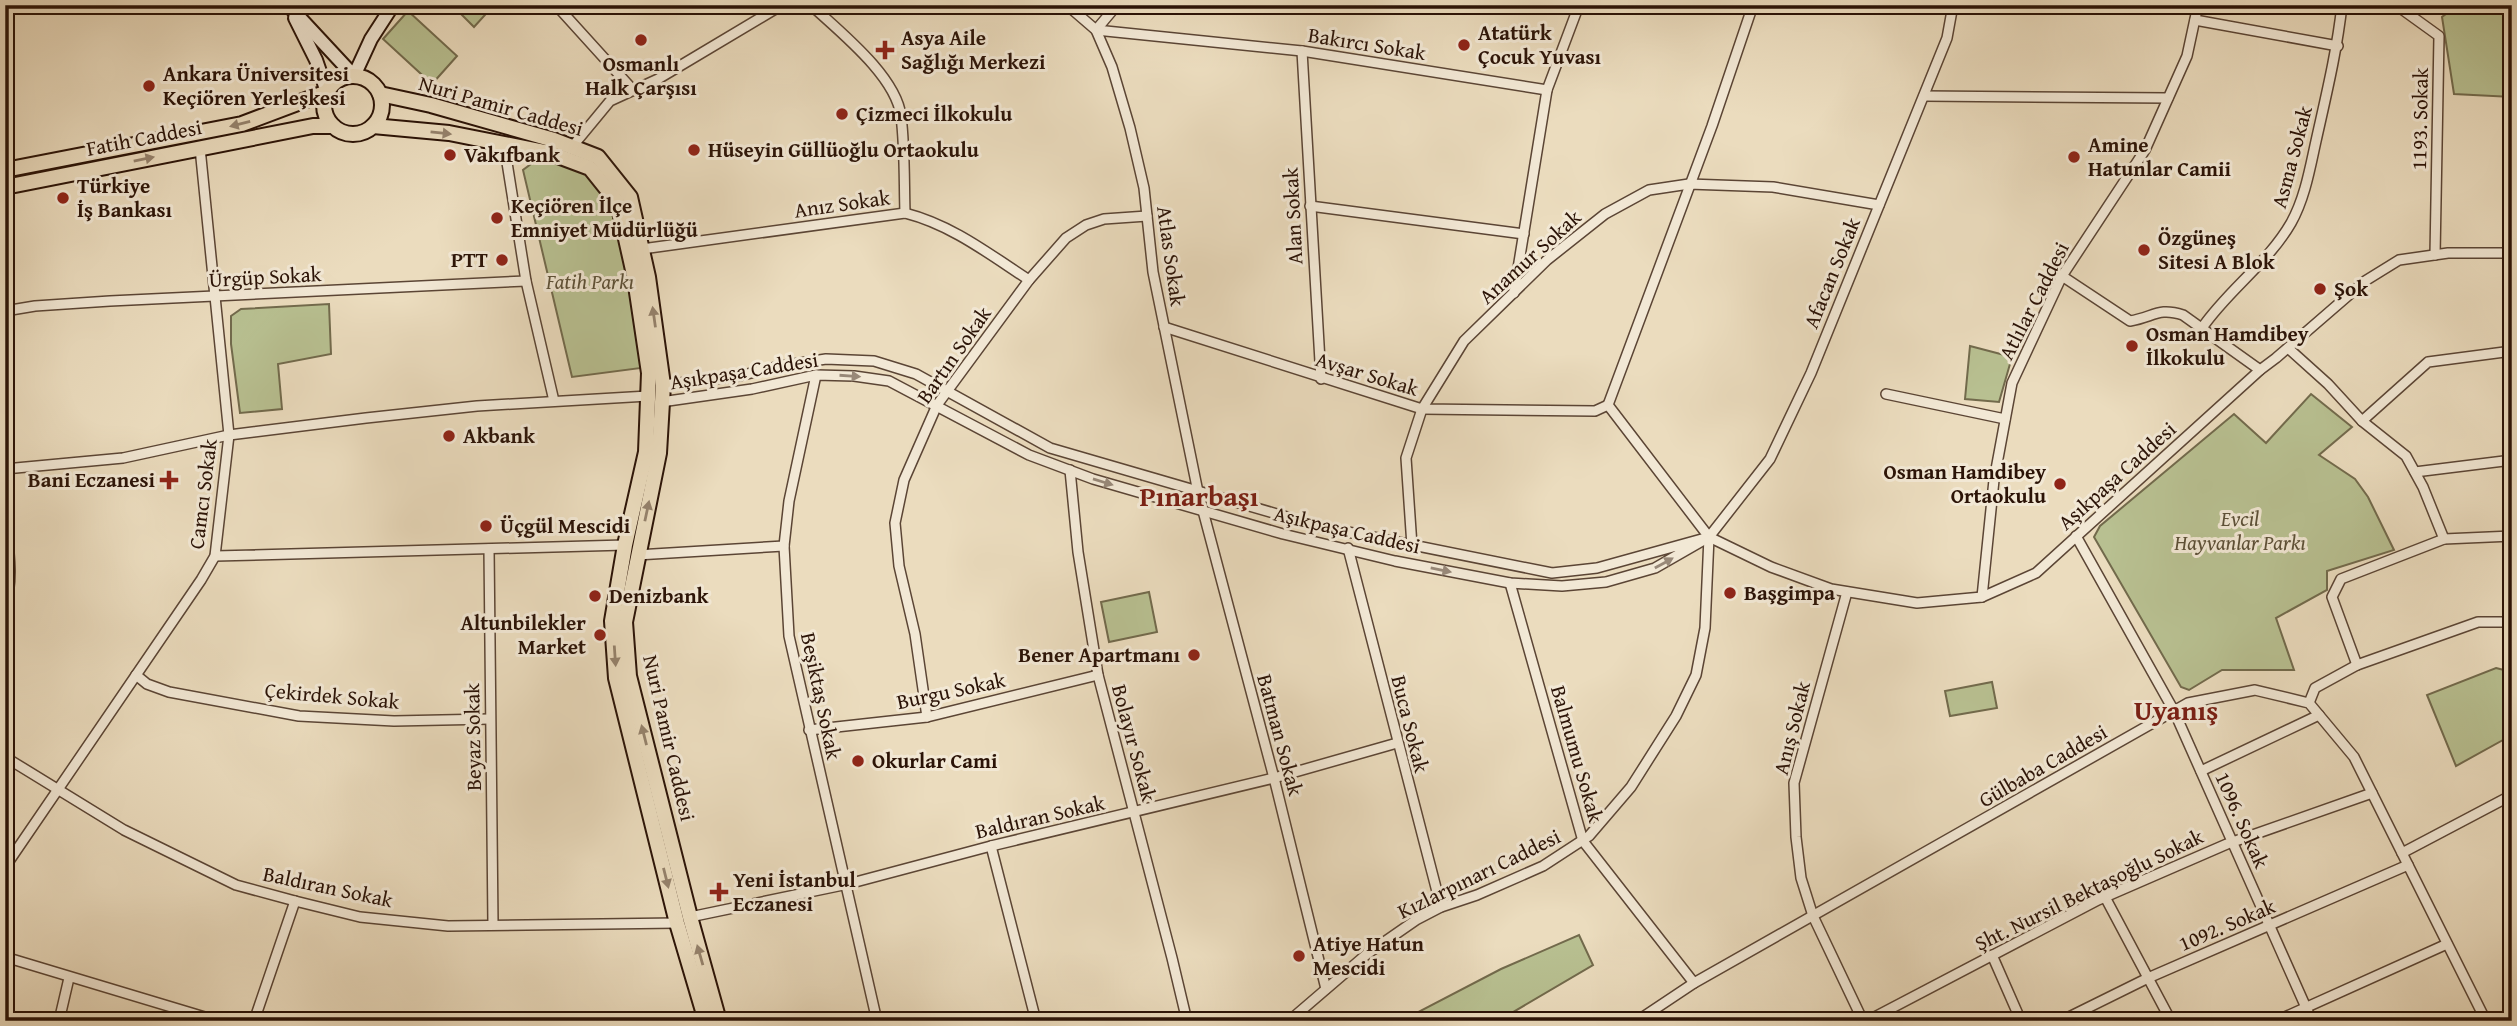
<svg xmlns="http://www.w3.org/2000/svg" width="2517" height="1026" font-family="'Gentium Book Plus',serif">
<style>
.green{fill:#b8c091;stroke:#726a4c;stroke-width:2}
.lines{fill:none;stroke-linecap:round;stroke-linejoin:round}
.street-casing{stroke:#5b4535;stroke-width:12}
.secondary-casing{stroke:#2b1307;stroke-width:16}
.primary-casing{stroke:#2b1307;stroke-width:18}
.street{stroke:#f2e8d5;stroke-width:9}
.secondary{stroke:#f2e8d5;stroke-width:12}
.primary{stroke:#ebdcbe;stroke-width:14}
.oneway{fill:#95826c}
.oneway2{fill:#988878}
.poi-dot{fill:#8f2418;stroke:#f2e8d5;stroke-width:2.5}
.labels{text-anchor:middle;stroke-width:6;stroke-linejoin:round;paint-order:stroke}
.poi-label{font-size:21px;font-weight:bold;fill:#2b1307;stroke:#f2e8d5;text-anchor:start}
.street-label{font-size:21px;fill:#2b1307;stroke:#f2e8d5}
.park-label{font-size:21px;font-style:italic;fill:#5c5037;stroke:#f2e8d5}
.district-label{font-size:28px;font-weight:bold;fill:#7a1f14;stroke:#f2e8d5}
</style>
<rect width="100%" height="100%" fill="#ebdcbe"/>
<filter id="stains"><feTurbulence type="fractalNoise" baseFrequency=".00286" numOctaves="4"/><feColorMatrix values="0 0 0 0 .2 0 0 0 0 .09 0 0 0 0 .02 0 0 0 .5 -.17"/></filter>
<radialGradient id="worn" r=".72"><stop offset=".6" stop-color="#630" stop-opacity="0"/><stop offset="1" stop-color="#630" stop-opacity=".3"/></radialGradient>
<!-- green -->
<g class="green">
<polygon points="452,5 494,5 474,27"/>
<polygon points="2458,5 2512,5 2512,97 2454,94 2442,17"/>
<polygon points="408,11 457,56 432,84 383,39"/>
<path d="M539,158C555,161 571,163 585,173C627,205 635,318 641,368L572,377L523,170Z"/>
<polygon points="329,304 331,354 278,364 282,409 240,413 231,344 231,316 241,309"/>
<polygon points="1970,346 2012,357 1999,402 1965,399"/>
<polygon points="2311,394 2352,427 2319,455 2355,479 2368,497 2394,550 2327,571 2327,590 2276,618 2294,670 2222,670 2189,690 2181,687 2094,537 2100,526 2234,414 2266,443"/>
<polygon points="1149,592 1157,632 1109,642 1101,602"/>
<polygon points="2496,668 2512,672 2512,735 2456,766 2427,695"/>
<polygon points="1992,682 1997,708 1950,716 1945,691"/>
<polygon points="1579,935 1593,965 1498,1021 1403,1020 1501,969"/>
</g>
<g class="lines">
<!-- street casing -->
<g class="street-casing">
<g id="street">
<polyline points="556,5 633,90"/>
<path d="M811,5C840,32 896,76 901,116C905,148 904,181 905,213"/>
<polyline points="1067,5 1096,30 1112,67 1130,128 1144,188 1153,272 1198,492 1274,778 1326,989"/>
<polyline points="1753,5 1712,126 1608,405 1709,537 1771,567 1831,589 1917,603 1982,597 2036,573 2260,370 2276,358 2365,281 2399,260 2448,253 2512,253"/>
<polyline points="2396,5 2439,36 2435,255"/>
<polyline points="2195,20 2338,46"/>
<polyline points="1096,30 1302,51 1547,90"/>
<polyline points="1096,30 1117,5"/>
<polyline points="1302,51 1321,379"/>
<polyline points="1924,96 2168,98"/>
<polyline points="504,144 526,281 554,401"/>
<polyline points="572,147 610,101 658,79 782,5"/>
<polyline points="1310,206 1524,234"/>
<path d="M642,249L905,213C952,225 989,254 1029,280"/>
<path d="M2062,276L2130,321C2154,317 2158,307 2183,315L2260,370"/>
<polyline points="1514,293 1547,90 1579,5"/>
<polyline points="5,311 35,306 110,301 526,281"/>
<polyline points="1164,327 1422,409 1595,411 1608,405"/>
<path d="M2202,328C2228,290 2268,263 2291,223C2305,198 2310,168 2316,141C2326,96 2337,51 2342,5"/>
<polyline points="2288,348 2328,384 2362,421 2406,456 2423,487 2444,539"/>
<polyline points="816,375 789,501 784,546 789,636 877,1021"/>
<polyline points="1886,394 2005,419"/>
<polyline points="661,402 752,389 816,375 854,376 889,381 1029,455 1093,479 1283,534 1395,561 1510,583 1562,586 1606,582 1655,568 1709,537 1597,568 1552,573 1318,526 1050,448 916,374 874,361 826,359 780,366 739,376 663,385"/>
<polyline points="2362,421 2428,362 2512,351"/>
<polyline points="5,469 123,458 229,435 366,418 477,406 648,396"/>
<polyline points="1070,470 1078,552 1098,675 1172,958 1187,1021"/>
<polyline points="2415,472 2512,460"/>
<path d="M5,514C7,539 15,580 5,604"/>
<polyline points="2076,536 2174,711 2312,1021"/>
<polyline points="1709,537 1770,459 1811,373 1947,38 1953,5"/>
<polyline points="1412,546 1406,458 1422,409 1464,341 1547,260 1605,214 1649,190 1689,184 1773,187 1879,205"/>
<polyline points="1348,548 1441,907"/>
<polyline points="489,549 493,924"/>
<polyline points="637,555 784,546"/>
<polyline points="215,556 625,545"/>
<polyline points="1510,583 1583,841 1694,983"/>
<polyline points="1847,592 1794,783 1796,837 1801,878 1813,916 1863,1021"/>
<polyline points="1982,597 1994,480 2012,383 2062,276 2145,150 2187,56 2198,5"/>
<polyline points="2357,665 2332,597 2341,579 2444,539 2512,536"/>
<polyline points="136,675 147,684 169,692 299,716 394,721 490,719"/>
<polyline points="2309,703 2315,688 2357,665 2478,622 2512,622"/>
<polyline points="927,717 915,634 899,566 895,523 904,480 937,405 1029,280 1066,238 1086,225 1104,219 1147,216"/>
<polyline points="809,730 927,717 1098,675"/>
<polyline points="5,757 124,830 236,885 295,901 360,917 448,926 677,923"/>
<polyline points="2201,771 2319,715"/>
<polyline points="991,846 1036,1021"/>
<polyline points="2402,853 2512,795"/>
<polyline points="5,867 201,580 215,556 229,435 200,148"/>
<polyline points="2105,897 2171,1021"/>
<polyline points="690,917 848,884 991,846 1274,778 1397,743"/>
<polyline points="1992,955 2021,1021"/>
<polyline points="5,957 218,1021"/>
<polyline points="59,1021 69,978"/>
<polyline points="254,1021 295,901"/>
<polyline points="1289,1021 1367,954 1416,920 1441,907 1477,895 1543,866 1589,836 1631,787 1676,716 1696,675 1705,628 1709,537"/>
<polyline points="1637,1021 1694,983 2188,703 2255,690 2309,703 2354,757 2486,1021"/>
<polyline points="1867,1021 2098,900 2227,844 2372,793"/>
<polyline points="2061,1021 2148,978 2408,865"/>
<polyline points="2276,1021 2447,944"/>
</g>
</g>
<!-- secondary casing -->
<g class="secondary-casing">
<g id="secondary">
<polyline points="288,5 354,76 371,39 393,5"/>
<polyline points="295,18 316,60 327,92"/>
</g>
</g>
<!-- primary casing -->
<g class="primary-casing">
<g id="primary">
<circle cx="353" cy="105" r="29"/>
<polyline points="380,94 431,105 554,140 598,157 630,197 648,277 663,385 659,453 625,622 629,676 690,917 719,1021"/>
<polyline points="373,126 449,133 550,153 590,168 618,203 635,279 649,373 646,452 625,545 612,621 616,678 677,923 706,1021"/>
<polyline points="5,170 242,124 327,92"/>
<polyline points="5,187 313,126 333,126"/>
</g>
</g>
<!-- street -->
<use href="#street" class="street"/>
<!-- secondary -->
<use href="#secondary" class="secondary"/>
<!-- primary -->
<use href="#primary" class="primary"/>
</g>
<!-- one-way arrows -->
<defs><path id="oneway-solid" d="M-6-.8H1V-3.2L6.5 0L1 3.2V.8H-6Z" transform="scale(1.75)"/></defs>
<g class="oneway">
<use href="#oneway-solid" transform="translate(240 124) rotate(166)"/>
<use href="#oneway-solid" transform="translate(441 133) rotate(6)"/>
<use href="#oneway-solid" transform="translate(144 159) rotate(-11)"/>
<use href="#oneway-solid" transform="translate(654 317) rotate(-98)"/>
<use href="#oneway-solid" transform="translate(647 511) rotate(-78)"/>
<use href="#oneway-solid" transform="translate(615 656) rotate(86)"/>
<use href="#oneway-solid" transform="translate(644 735) rotate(-104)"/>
<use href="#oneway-solid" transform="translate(666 878) rotate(76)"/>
<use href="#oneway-solid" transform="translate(700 955) rotate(-106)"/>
</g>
<g class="oneway2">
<use href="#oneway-solid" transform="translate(850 376) rotate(4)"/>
<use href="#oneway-solid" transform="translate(1103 482) rotate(17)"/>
<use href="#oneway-solid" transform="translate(1664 563) rotate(-29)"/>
<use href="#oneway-solid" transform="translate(1441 570) rotate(11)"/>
</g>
<!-- markers -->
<g class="poi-dot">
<circle cx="641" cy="40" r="7"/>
<circle cx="1464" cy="45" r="7"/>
<path d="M881.5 39.5h7v7h7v7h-7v7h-7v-7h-7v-7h7z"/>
<circle cx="149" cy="86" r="7"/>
<circle cx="842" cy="114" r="7"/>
<circle cx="694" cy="150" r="7"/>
<circle cx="450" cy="155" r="7"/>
<circle cx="2074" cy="157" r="7"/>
<circle cx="63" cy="198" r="7"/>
<circle cx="497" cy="218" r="7"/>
<circle cx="2144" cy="250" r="7"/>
<circle cx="502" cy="260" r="7"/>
<circle cx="2320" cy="289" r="7"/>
<circle cx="2132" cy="346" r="7"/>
<circle cx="449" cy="436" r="7"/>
<path d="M165.5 469.5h7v7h7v7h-7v7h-7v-7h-7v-7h7z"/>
<circle cx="2060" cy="484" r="7"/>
<circle cx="486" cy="526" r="7"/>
<circle cx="1730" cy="593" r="7"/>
<circle cx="595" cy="596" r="7"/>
<circle cx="600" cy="635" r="7"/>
<circle cx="1194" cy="655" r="7"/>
<circle cx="858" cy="761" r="7"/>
<path d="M715.5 881.5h7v7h7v7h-7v7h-7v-7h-7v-7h7z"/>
<circle cx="1299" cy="956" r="7"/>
</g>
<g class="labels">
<!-- poi labels -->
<g class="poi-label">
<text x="1478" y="40">Atatürk<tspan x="1478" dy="24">Çocuk Yuvası</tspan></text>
<text x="901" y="45">Asya Aile<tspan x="901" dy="24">Sağlığı Merkezi</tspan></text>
<text x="641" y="71" text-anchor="middle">Osmanlı<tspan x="641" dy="24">Halk Çarşısı</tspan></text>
<text x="163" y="81">Ankara Üniversitesi<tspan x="163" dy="24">Keçiören Yerleşkesi</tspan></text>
<text x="856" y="121">Çizmeci İlkokulu</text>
<text x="2088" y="152">Amine<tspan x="2088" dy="24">Hatunlar Camii</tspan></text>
<text x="708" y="157">Hüseyin Güllüoğlu Ortaokulu</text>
<text x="464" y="162">Vakıfbank</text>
<text x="77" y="193">Türkiye<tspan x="77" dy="24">İş Bankası</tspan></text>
<text x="511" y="213">Keçiören İlçe<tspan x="511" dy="24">Emniyet Müdürlüğü</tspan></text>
<text x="2158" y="245">Özgüneş<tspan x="2158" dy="24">Sitesi A Blok</tspan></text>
<text x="488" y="267" text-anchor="end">PTT</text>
<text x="2334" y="296">Şok</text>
<text x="2146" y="341">Osman Hamdibey<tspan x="2146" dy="24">İlkokulu</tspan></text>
<text x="463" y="443">Akbank</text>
<text x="2046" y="479" text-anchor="end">Osman Hamdibey<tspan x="2046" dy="24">Ortaokulu</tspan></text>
<text x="155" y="487" text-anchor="end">Bani Eczanesi</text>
<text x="500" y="533">Üçgül Mescidi</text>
<text x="1744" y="600">Başgimpa</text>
<text x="609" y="603">Denizbank</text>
<text x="586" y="630" text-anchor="end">Altunbilekler<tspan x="586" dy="24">Market</tspan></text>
<text x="1180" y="662" text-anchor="end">Bener Apartmanı</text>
<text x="872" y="768">Okurlar Cami</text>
<text x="733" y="887">Yeni İstanbul<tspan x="733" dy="24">Eczanesi</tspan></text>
<text x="1313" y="951">Atiye Hatun<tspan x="1313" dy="24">Mescidi</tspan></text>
</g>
<!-- street labels -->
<g class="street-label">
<text transform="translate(1367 44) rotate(9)" y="7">Bakırcı Sokak</text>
<text transform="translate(501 106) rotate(16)" y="7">Nuri Pamir Caddesi</text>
<text transform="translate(2420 119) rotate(-89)" y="7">1193. Sokak</text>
<text transform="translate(144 138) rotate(-11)" y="7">Fatih Caddesi</text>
<text transform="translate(2292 157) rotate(-75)" y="7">Asma Sokak</text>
<text transform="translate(842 204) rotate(-8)" y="7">Anız Sokak</text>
<text transform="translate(1293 216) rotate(-93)" y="7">Alan Sokak</text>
<text transform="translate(1171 256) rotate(82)" y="7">Atlas Sokak</text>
<text transform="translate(1530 257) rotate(-42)" y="7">Anamur Sokak</text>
<text transform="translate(1832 273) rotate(-68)" y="7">Afacan Sokak</text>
<text transform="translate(265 277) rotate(-3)" y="7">Ürgüp Sokak</text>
<text transform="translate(2034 301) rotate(-63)" y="7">Atlılar Caddesi</text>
<text transform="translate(954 355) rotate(-55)" y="7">Bartın Sokak</text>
<text transform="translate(744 371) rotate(-9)" y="7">Aşıkpaşa Caddesi</text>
<text transform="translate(1367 374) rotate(17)" y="7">Avşar Sokak</text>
<text transform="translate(2117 476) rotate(-42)" y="7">Aşıkpaşa Caddesi</text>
<text transform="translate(203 494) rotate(-83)" y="7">Camcı Sokak</text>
<text transform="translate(1347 530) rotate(13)" y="7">Aşıkpaşa Caddesi</text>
<text transform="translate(951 691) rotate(-12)" y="7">Burgu Sokak</text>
<text transform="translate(332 696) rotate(5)" y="7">Çekirdek Sokak</text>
<text transform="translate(821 696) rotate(78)" y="7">Beşiktaş Sokak</text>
<text transform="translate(1410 724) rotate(76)" y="7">Buca Sokak</text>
<text transform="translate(1792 728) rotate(-76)" y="7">Anış Sokak</text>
<text transform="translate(1280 735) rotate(75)" y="7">Batman Sokak</text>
<text transform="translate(473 737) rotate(-91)" y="7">Beyaz Sokak</text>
<text transform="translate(669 738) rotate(77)" y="7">Nuri Pamir Caddesi</text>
<text transform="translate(1134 743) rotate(75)" y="7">Bolayır Sokak</text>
<text transform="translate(1577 754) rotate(74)" y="7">Balmumu Sokak</text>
<text transform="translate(2043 766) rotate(-30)" y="7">Gülbaba Caddesi</text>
<text transform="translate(1040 817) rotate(-13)" y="7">Baldıran Sokak</text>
<text transform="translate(2242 820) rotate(66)" y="7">1096. Sokak</text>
<text transform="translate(1479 874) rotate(-26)" y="7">Kızlarpınarı Caddesi</text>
<text transform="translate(328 887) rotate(12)" y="7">Baldıran Sokak</text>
<text transform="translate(2089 890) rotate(-26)" y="7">Şht. Nursil Bektaşoğlu Sokak</text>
<text transform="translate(2227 925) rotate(-23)" y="7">1092. Sokak</text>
</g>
<!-- park labels -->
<g class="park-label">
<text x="590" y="289">Fatih Parkı</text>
<text x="2240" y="526">Evcil<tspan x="2240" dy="24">Hayvanlar Parkı</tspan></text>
</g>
<!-- district labels -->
<g class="district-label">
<text x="1199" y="506">Pınarbaşı</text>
<text x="2176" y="720">Uyanış</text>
</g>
</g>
<!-- margin -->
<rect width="2517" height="1026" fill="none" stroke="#ebdcbe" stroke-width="28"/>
<rect x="7" y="7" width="2503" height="1012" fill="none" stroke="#2b1307" stroke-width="3.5"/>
<rect x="14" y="14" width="2489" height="998" fill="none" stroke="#2b1307" stroke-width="2"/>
<rect width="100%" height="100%" filter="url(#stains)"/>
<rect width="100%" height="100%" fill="url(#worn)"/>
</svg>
